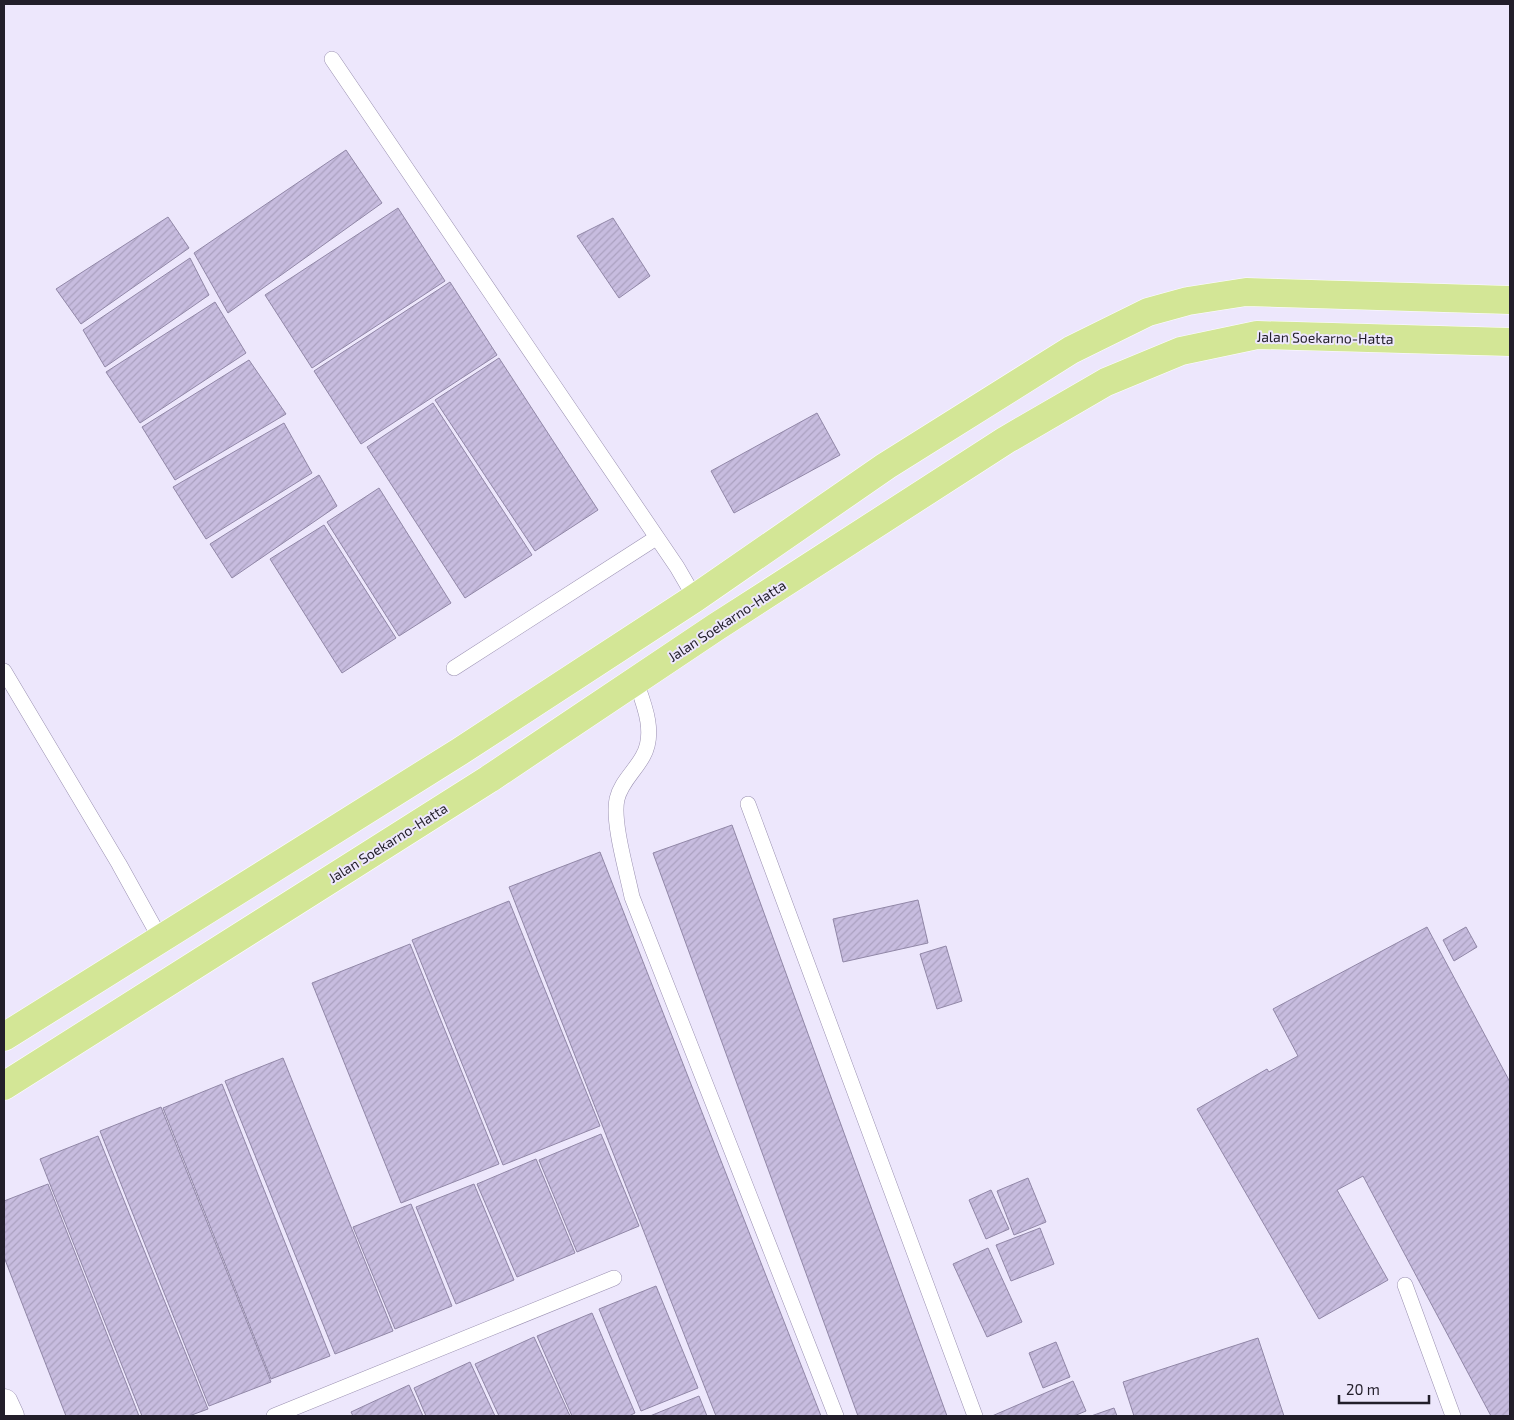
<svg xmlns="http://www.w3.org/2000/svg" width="1514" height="1420" font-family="'Exo 2',sans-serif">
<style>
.building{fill:url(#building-hatch);stroke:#9187a7}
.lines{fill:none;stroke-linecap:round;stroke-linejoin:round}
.lane-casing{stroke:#9a90b1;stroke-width:16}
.street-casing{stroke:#9a90b1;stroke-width:29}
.primary-casing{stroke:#fff;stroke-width:29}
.lane{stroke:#fff;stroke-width:15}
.street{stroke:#fff;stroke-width:28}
.primary{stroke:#d3e696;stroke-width:28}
.labels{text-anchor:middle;stroke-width:4;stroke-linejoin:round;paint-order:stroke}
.street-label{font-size:14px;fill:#221e2a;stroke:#ede7fc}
</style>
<defs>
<pattern id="building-hatch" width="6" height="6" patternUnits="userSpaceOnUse" patternTransform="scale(1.25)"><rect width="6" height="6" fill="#c7bcdf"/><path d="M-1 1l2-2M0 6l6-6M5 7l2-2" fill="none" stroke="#aba1c0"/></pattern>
</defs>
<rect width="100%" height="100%" fill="#ede7fc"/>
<!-- building -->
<g class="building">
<polygon points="346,150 382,203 228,313 194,253"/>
<polygon points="398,208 445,281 312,368 265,295"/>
<polygon points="168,217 189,248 81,324 56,289"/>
<polygon points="613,218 650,276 619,298 577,236"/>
<polygon points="190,258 209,295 105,367 83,330"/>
<polygon points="450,282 497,355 361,444 314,371"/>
<polygon points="215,302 246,353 140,423 106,372"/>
<polygon points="499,358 598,510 535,551 435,400"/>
<polygon points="249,360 286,414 175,480 142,427"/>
<polygon points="433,403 532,555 465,598 367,447"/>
<polygon points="817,413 840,455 734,513 711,471"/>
<polygon points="284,423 312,473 206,539 173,487"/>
<polygon points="319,475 337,506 232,578 210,544"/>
<polygon points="379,488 451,603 399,636 327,522"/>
<polygon points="324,525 396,638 342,673 270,559"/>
<polygon points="732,825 947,1416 858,1416 653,853"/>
<polygon points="600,852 821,1416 716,1416 509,887"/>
<polygon points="918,900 928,943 843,962 833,919"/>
<polygon points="509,901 600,1126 503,1165 412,940"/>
<polygon points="1427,927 1510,1082 1510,1416 1491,1416 1363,1176 1337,1190 1388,1280 1319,1319 1197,1109 1267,1069 1269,1072 1298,1056 1273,1009"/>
<polygon points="1466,927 1477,947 1454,961 1443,940"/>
<polygon points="410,944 499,1164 401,1203 312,983"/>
<polygon points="946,946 962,1001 937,1009 920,954"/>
<polygon points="283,1058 393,1331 335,1354 225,1081"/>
<polygon points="222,1084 330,1356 271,1379 163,1108"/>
<polygon points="161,1107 271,1382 209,1406 100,1131"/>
<polygon points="601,1134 639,1226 577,1252 539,1160"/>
<polygon points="98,1136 208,1409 189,1416 142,1416 40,1159"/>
<polygon points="536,1159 575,1253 517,1277 477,1184"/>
<polygon points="1028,1178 1046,1222 1014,1235 997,1191"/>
<polygon points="48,1184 139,1416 66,1416 4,1257 4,1201"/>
<polygon points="474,1184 514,1280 456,1304 416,1207"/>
<polygon points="991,1190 1009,1229 986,1239 969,1200"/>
<polygon points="411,1204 452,1306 395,1329 353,1227"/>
<polygon points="1040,1228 1054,1264 1011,1281 996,1245"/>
<polygon points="988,1248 1022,1322 987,1337 953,1264"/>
<polygon points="656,1286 698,1388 641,1411 599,1309"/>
<polygon points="592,1313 635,1413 629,1416 572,1416 537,1336"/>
<polygon points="534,1337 570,1416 499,1416 475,1364"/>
<polygon points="1258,1338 1284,1416 1134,1416 1123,1382"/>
<polygon points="1056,1342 1070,1377 1043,1388 1029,1353"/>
<polygon points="470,1362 495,1416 426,1416 414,1388"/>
<polygon points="1073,1381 1086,1411 1074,1416 992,1416"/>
<polygon points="409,1385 423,1416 353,1416 351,1412"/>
<polygon points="699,1396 707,1416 650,1416"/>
<polygon points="1114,1408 1117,1416 1091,1416"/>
</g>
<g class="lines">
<!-- lane casing -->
<g class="lane-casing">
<g id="lane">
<polyline points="332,59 677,567 695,598"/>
<polyline points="454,668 656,538"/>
<polyline points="4,671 119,864 160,938"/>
<path d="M636,682C644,704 656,733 643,756C635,771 621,782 617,799C612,822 627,872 632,897L836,1416"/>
<polyline points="748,804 975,1416"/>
<polyline points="1405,1285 1453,1416"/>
<polyline points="274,1416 614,1278"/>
</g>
</g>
<!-- street casing -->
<g class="street-casing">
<polyline id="street" points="4,1403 10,1416"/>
</g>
<!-- primary casing -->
<g class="primary-casing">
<g id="primary">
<polyline points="4,1037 459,752 695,598 886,466 1071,350 1148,312 1188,301 1246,292 1510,300"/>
<polyline points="4,1086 489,779 716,627 1006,440 1106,382 1181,351 1257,335 1510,342"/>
</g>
</g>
<!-- lane -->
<use href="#lane" class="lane"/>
<!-- street -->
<use href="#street" class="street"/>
<!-- primary -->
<use href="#primary" class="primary"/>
</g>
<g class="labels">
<!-- street labels -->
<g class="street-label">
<text transform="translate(1325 338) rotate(1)" y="5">Jalan Soekarno-Hatta</text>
<text transform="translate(727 621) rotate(-33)" y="5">Jalan Soekarno-Hatta</text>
<text transform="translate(388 843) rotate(-32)" y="5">Jalan Soekarno-Hatta</text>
</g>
</g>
<!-- border -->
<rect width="1514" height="1420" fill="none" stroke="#221e2a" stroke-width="10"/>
<!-- scale -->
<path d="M1339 1395v8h90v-8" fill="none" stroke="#221e2a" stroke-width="2.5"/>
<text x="1346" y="1395" font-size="15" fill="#221e2a" stroke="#ede7fc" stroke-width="4" paint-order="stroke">20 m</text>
</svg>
